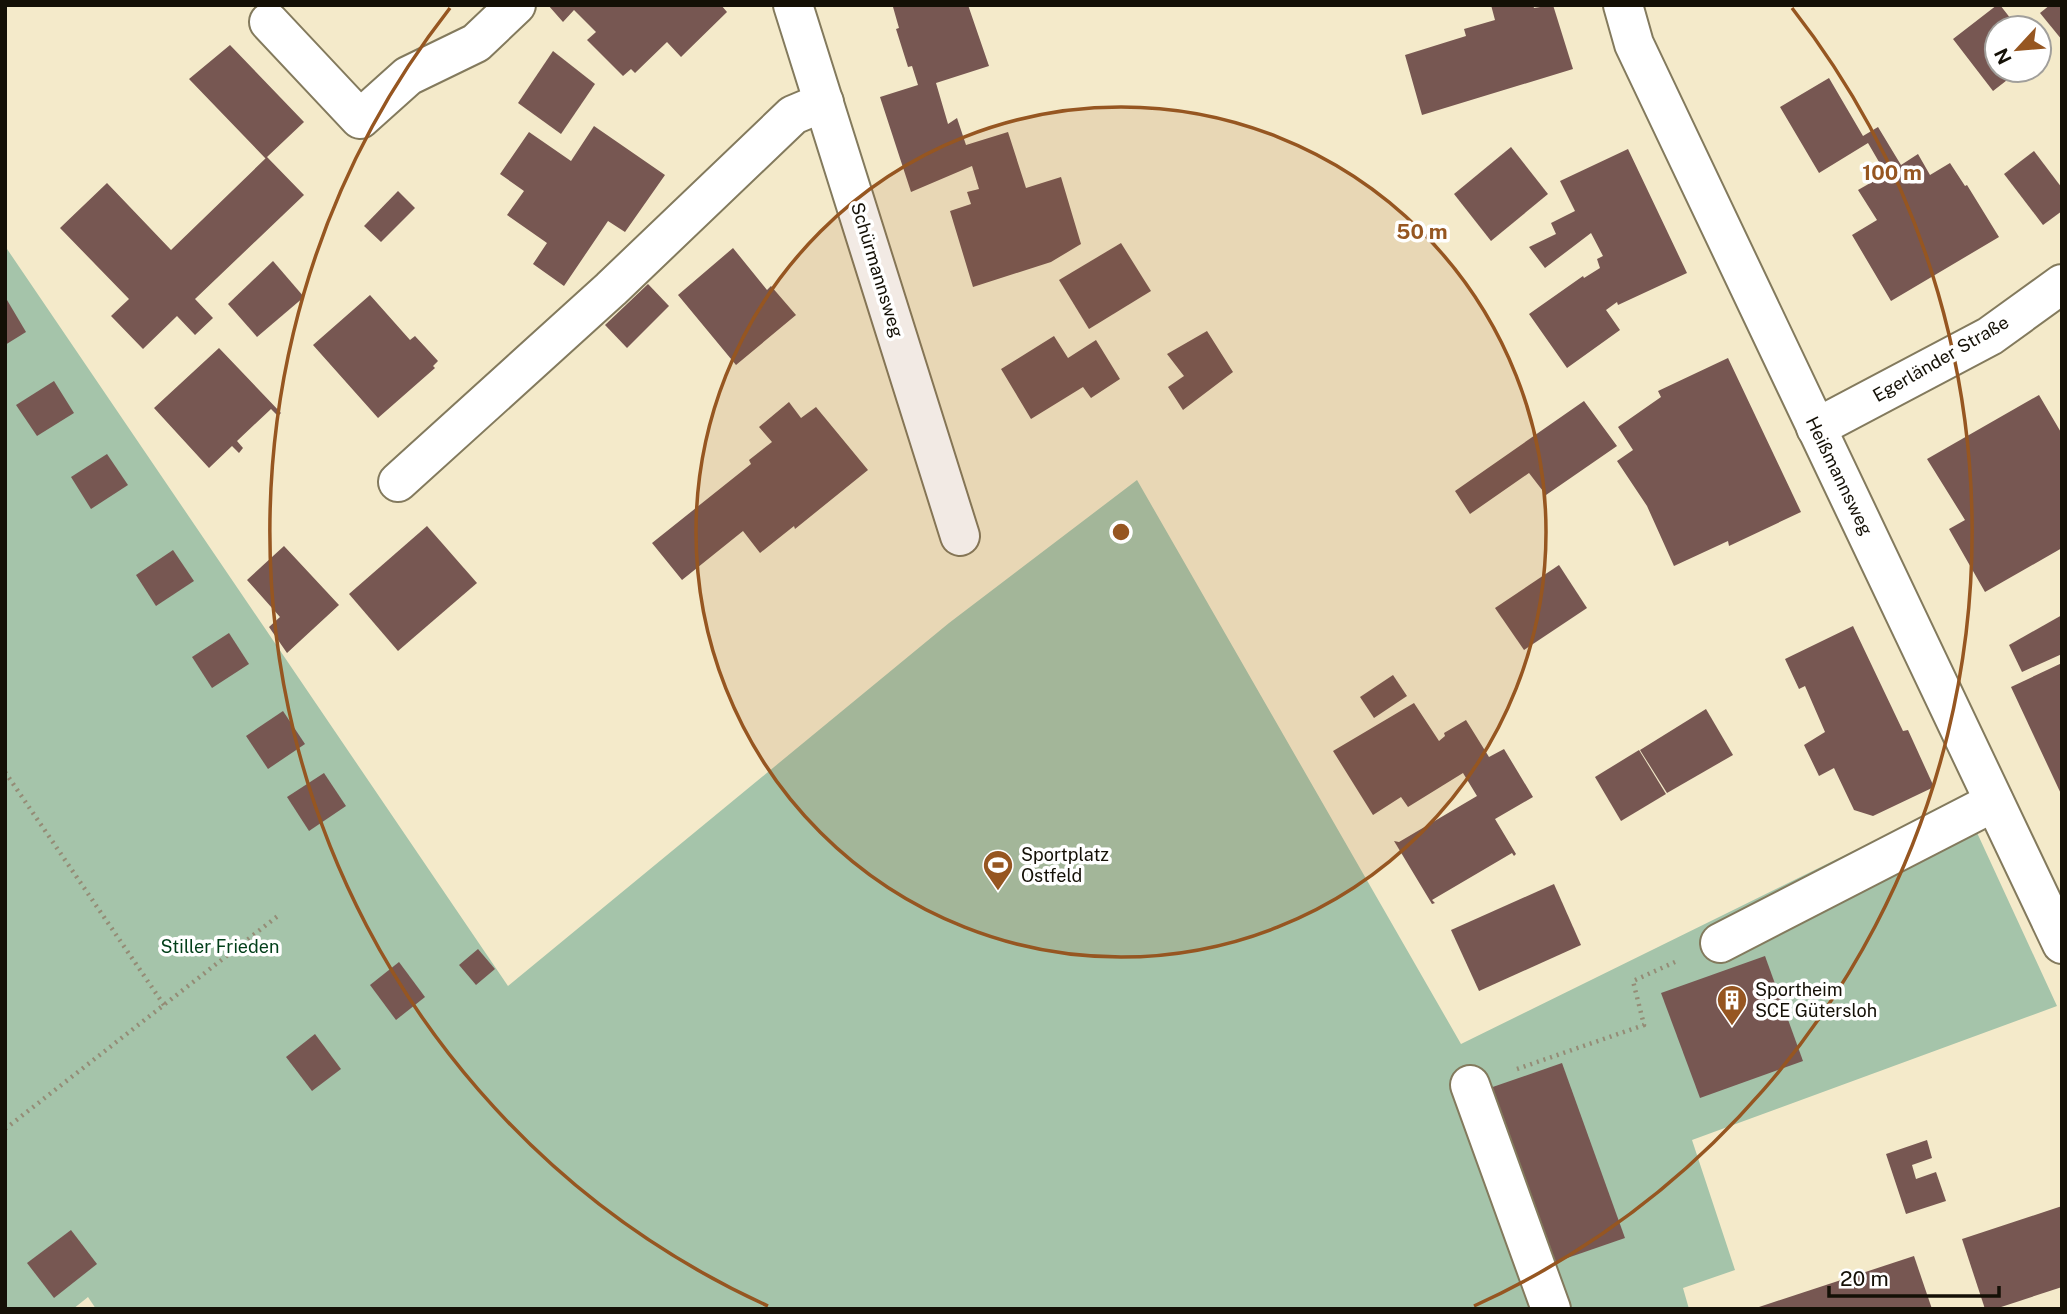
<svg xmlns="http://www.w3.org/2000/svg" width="2067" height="1314" font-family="'Public Sans',sans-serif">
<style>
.green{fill:#a5c4aa}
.building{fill:#775752}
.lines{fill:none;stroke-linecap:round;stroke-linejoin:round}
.minor-casing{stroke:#837a5d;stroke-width:42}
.path{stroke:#948c76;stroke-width:4.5;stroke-dasharray:2 5;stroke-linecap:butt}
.minor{stroke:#fff;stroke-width:38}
.ring{fill:none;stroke:#965621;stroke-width:3.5}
.labels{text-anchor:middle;stroke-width:7;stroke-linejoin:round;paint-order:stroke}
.street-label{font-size:18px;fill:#141006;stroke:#fff}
.poi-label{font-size:18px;fill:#141006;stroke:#fff;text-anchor:start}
.park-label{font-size:18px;fill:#023f1a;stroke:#fff}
.centre{fill:#965621;stroke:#fff;stroke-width:3.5}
.ring-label{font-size:21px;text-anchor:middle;font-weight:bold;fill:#965621;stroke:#fff;stroke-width:7;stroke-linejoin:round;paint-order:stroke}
</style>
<rect width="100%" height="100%" fill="#f4eaca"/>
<!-- green -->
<polygon class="green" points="5,246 508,986 949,623 1137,480 1461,1044 1961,798 2057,1006 1692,1140 1735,1270 1683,1288 1689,1309 96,1309 88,1297 73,1309 5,1309"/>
<!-- building -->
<g class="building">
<polygon points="548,5 721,5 727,12 681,57 667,42 635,73 631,69 623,76 587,40 596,32 574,10 563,22"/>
<polygon points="899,5 968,5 989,66 936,83 948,124 957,118 966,145 1008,132 1026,188 1061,177 1081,244 1051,262 973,287 950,211 971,204 967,192 979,189 972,166 911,192 880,97 918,85 912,66 908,67 896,29 899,28 893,7"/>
<polygon points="1491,5 1533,5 1534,8 1553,5 1573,69 1422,115 1405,55 1466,36 1464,29 1495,20"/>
<polygon points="1997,5 2000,5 2018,28 1997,28 1997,70 2020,70 1993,91 1953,39"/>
<polygon points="2050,5 2062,5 2062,40 2040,13"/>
<polygon points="230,45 304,122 267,157 304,195 195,299 213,318 195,335 177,316 143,349 111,316 129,299 60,228 107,183 171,250 267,157 266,159 189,79"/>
<polygon points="553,51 595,84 561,134 518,103"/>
<polygon points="1829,78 1863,136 1878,127 1901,165 1918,154 1930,175 1950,163 1965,186 1967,185 1999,237 1891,301 1852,235 1877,220 1858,190 1886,174 1868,143 1819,173 1780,107"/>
<polygon points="594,126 665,175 625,232 608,221 564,286 533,264 547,243 507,215 524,191 500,174 529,132 571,161"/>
<polygon points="1511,147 1548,194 1491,241 1454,194"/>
<polygon points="1628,149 1687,273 1618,305 1617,302 1606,310 1620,330 1567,368 1529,314 1583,276 1584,278 1600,268 1597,259 1603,256 1591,233 1545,268 1529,247 1556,234 1551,223 1575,211 1560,181"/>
<polygon points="2034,151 2062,188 2062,211 2043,225 2004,174"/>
<polygon points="398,191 415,208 381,242 364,226"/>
<polygon points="1121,243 1151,291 1089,329 1059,280"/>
<polygon points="733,248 767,290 771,286 796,315 736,365 678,295"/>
<polygon points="273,261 304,297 257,337 228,304"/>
<polygon points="648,284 669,306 627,348 605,325"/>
<polygon points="370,295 410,340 415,336 438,361 433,366 435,368 378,418 313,345"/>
<polygon points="7,300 26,332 5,345 5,301"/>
<polygon points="1207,331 1233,372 1183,410 1168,387 1184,376 1167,354"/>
<polygon points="1054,336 1068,358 1096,340 1120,379 1091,398 1083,387 1031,419 1001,369"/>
<polygon points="219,348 281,413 278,416 271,409 237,441 243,448 239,453 232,446 209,468 154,408"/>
<polygon points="1728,358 1801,512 1729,546 1728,541 1674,566 1647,506 1617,461 1633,450 1618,427 1661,397 1658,391"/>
<polygon points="54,381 74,413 37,436 16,405"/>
<polygon points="2039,395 2062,434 2062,548 1985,592 1949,529 1965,520 1927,459"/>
<polygon points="1584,401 1617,446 1546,495 1529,473 1470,514 1455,491"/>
<polygon points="789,402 801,418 816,407 868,470 795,529 794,526 760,553 743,531 682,580 652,543 751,464 749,460 772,442 759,427"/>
<polygon points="107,454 128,485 91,509 71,477"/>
<polygon points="427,526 477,583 398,651 349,594"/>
<polygon points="284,546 339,605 287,653 269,627 280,617 247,580"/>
<polygon points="173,550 194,581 156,606 136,575"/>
<polygon points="1559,565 1587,608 1524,650 1495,608"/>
<polygon points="2062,615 2062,654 2022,672 2009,645"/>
<polygon points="1853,626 1903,731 1908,730 1934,787 1873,816 1854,810 1834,768 1819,776 1804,745 1825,732 1805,686 1799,689 1785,659"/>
<polygon points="229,633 249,664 212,688 192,657"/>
<polygon points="2062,663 2062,796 2011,687"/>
<polygon points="1393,675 1407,696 1374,718 1360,697"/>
<polygon points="1414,703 1439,741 1445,736 1444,733 1466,720 1489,757 1504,749 1533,797 1495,819 1516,854 1514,856 1512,853 1432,900 1435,903 1432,904 1394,841 1399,842 1477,796 1463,773 1408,807 1401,797 1373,815 1333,751"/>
<polygon points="1706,709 1733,755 1667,793 1640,750"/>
<polygon points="283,711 305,744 268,769 246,736"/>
<polygon points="1639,750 1666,794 1621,821 1595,777"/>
<polygon points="324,773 346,806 309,831 287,797"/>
<polygon points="1554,884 1581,945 1479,991 1451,930"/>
<polygon points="478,949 495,969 476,985 459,965"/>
<polygon points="1765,956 1803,1061 1700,1098 1661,993"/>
<polygon points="399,962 425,997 396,1020 370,985"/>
<polygon points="315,1034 341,1069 312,1091 286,1057"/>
<polygon points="1562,1063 1625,1238 1547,1265 1484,1090"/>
<polygon points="1927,1140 1932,1158 1912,1165 1916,1179 1936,1172 1946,1201 1906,1214 1886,1154"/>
<polygon points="2062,1206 2062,1287 1995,1309 1985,1309 1962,1239"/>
<polygon points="71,1230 97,1264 54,1298 27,1263"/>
<polygon points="1914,1256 1932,1309 1756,1309 1756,1308"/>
</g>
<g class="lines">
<!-- minor casing -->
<g class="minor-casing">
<g id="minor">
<polyline points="793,5 960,536"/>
<polyline points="1623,5 1634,44 2062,944"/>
<polyline points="269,22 360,119 408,76 476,43 516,5"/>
<polyline points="1816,428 1990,336 2062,284"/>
<polyline points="398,482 611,289 793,115 824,102"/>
<polyline points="1720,943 1994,802"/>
<polyline points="1470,1085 1551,1309"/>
</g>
</g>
<!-- path -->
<g class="path">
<polyline points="5,772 164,1005"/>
<polyline points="1517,1069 1644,1025 1633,981 1675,962"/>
<polyline points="5,1129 279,915"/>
</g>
<!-- minor -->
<use href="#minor" class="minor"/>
</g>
<!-- distance rings -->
<circle cx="1121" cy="532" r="425" fill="#965621" fill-opacity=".12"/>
<g class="ring">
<circle cx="1121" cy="532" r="425"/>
<path d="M768 1306A851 851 0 0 1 450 8M1792 8A851 851 0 0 1 1474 1306"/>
</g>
<!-- icons -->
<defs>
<g id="stadium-pin" transform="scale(1.575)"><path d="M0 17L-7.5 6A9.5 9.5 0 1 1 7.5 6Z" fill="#965621" stroke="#fff"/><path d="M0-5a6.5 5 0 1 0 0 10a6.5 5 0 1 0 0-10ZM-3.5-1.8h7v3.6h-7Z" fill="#fff"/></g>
<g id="building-pin" transform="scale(1.575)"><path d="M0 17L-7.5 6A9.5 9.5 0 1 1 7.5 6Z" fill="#965621" stroke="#fff"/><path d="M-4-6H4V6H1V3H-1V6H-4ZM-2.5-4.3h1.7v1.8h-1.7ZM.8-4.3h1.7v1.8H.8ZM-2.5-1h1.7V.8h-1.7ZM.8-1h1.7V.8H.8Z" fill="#fff"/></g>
</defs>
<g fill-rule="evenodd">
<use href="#stadium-pin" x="998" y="865"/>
<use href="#building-pin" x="1732" y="1000"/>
</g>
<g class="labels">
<!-- street labels -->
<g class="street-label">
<text transform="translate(877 270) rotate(73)" y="6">Schürmannsweg</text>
<text transform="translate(1941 359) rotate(-30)" y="6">Egerländer Straße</text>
<text transform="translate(1839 476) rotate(64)" y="6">Heißmannsweg</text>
</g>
<!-- poi labels -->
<g class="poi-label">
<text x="1021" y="861">Sportplatz<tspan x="1021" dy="21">Ostfeld</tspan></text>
<text x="1755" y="996">Sportheim<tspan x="1755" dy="21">SCE Gütersloh</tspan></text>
</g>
<!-- park labels -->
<g class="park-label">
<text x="220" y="953">Stiller Frieden</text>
</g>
</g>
<circle cx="1121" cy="532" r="10" class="centre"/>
<g class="ring-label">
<text x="1892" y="180">100 m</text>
<text x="1422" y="239">50 m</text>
</g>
<!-- border -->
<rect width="2067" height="1314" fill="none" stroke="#141006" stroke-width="14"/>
<!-- north arrow -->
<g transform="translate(2018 49) rotate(244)"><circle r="33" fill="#ffffff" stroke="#a19f9b" stroke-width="2"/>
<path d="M0-5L12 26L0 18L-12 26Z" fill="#965621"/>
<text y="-10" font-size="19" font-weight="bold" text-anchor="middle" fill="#141006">N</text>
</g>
<!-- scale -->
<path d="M1829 1286v10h170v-10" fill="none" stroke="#141006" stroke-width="3.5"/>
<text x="1840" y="1286" font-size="21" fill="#141006" stroke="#ffffff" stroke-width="5" paint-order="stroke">20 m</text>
</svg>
